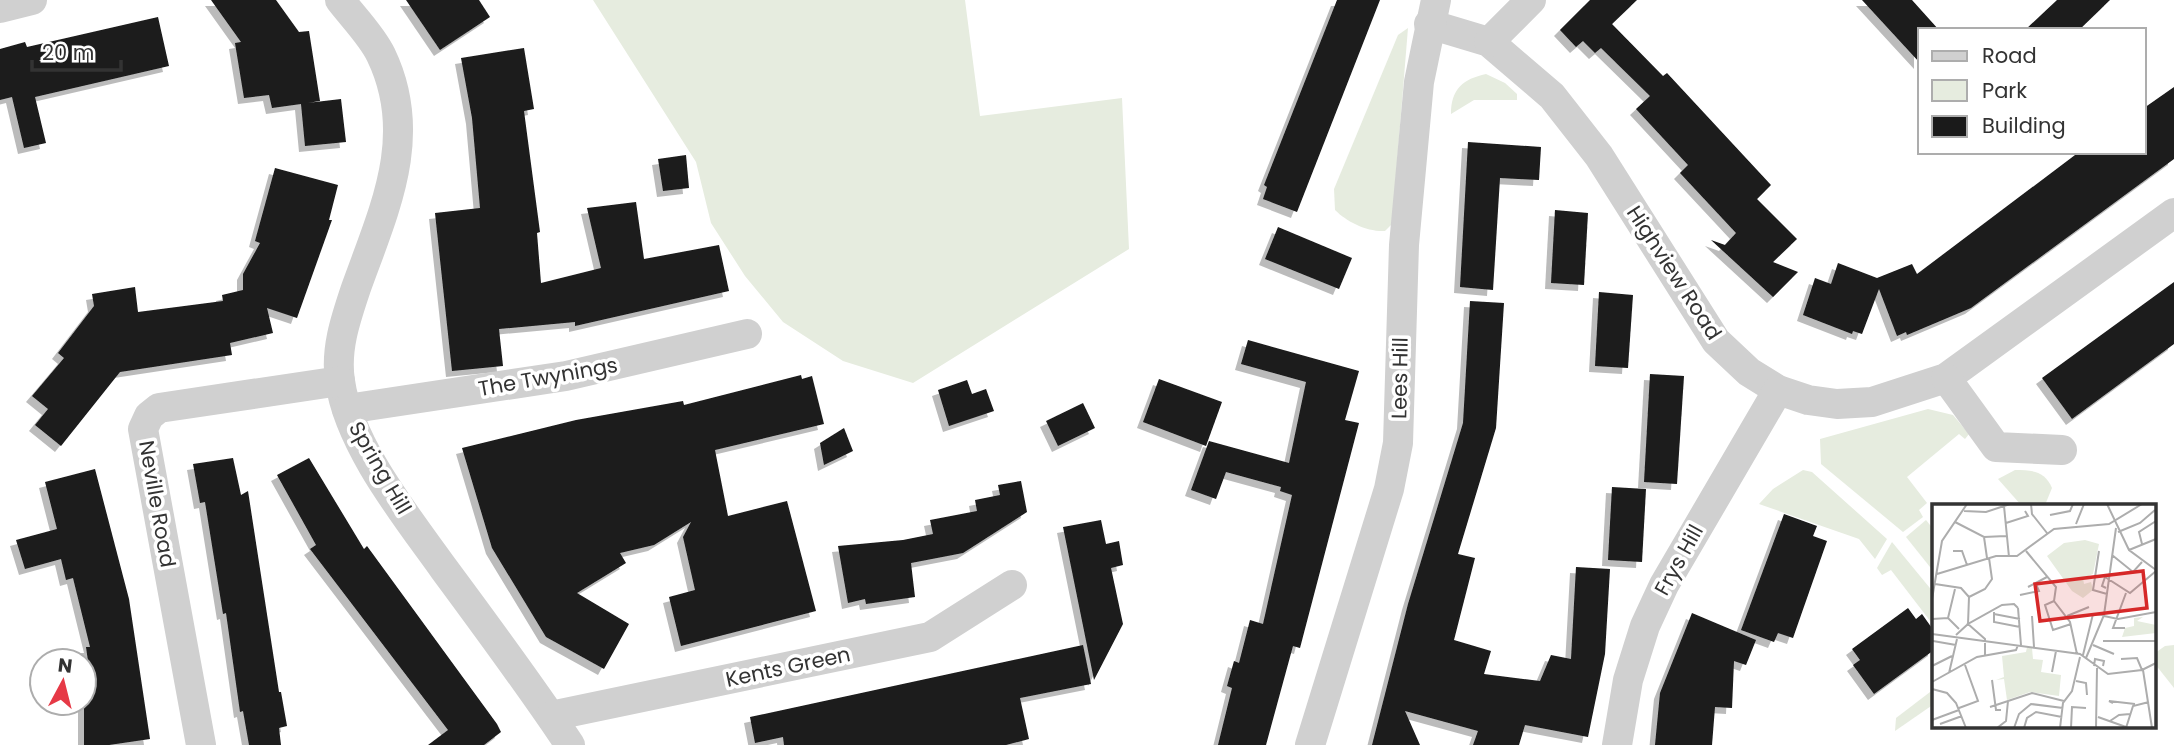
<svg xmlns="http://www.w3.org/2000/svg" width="2174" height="745" font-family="Poppins,sans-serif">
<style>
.green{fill:#e6ecdf}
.building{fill:#1a1a1a;filter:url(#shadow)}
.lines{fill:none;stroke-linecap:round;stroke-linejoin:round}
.minor{stroke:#d0d0d0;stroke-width:30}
.labels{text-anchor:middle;stroke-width:7;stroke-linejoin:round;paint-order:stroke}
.street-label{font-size:21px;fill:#333;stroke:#fff}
.inset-road{fill:none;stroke:#adadad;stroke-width:2}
.view{fill:#d62828;fill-opacity:0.15;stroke:#d62828;stroke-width:3.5}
.inset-edge{fill:none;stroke:#333;stroke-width:3.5}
</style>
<defs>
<filter id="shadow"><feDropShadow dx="-6" dy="6" stdDeviation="0" flood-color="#0004"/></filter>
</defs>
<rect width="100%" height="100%" fill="#fff"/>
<!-- green -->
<g class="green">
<polygon points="593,0 965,0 980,116 1122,98 1129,249 913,383 843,361 783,322 745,276 711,223 696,162"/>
<path d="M1408,28L1392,224L1385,231C1367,232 1347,222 1335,210L1334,189L1398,35Z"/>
<path d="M1486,74L1505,83L1517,94V100H1474L1451,114C1451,89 1463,79 1486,74Z"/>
<polygon points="1928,409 1953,415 1969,434 1965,439 1959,434 1907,477 1927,503 1919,510 1923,517 1903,532 1821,464 1820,439"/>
<polygon points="1803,470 1812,472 1887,539 1875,559 1859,539 1759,504 1773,489"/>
<path d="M2015,470C2032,470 2045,471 2052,488L2045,505H2021L1998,479Z"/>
<polygon points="1926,520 1934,530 1934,572 1906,537"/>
<polygon points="1892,542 1934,593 1934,626 1891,570 1882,575 1877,568"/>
<polygon points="2174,645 2174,688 2155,664 2155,653 2165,646"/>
<polygon points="1934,689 1934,704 1895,731 1896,718"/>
</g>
<!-- building -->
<g class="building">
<polygon points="211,0 276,0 299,32 309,31 320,101 307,103 341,99 346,142 305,146 301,104 272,108 269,95 244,98 235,43 241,42"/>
<polygon points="406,0 479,0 490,17 440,50"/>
<polygon points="1337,0 1380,0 1297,212 1263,199 1267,187 1264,185"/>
<polygon points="1590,0 1637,0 1612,24 1663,76 1667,73 1771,185 1757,199 1797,239 1773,262 1798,272 1773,297 1711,240 1725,245 1736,233 1680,173 1688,165 1636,109 1650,96 1601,48 1595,53 1583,41 1576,47 1560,30"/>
<polygon points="1862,0 1912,0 1939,30 1920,30 1920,63"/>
<polygon points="2057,0 2110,0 2079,30 2025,30"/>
<polygon points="158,17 169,66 35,97 46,143 24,148 12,97 0,100 0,49 25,42 27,47"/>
<polygon points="524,48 534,109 524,111 540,232 537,233 541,283 601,268 587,208 636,202 644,259 719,245 729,291 575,326 575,322 499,329 503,366 452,371 435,213 480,208 472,118 461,58"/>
<polygon points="2174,87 2174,159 1971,308 1907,335 1906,332 1897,336 1879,289 1862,334 1853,331 1852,334 1803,315 1815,278 1831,284 1838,263 1877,278 1912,264 1917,274 2079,152 2144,152 2144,108"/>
<polygon points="1468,142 1541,147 1539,180 1500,178 1493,290 1460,287"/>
<polygon points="686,155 689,188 663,191 658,159"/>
<polygon points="275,168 338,185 329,220 332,220 297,318 267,308 273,333 230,343 232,355 120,372 61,446 35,425 48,409 32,396 64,358 58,353 94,306 92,294 135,287 138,312 223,301 222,295 243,290 243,274 260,243 255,241"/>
<polygon points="1555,210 1588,213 1584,285 1551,283"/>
<polygon points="1278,227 1352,258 1339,289 1265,259"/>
<polygon points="2174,282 2174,344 2072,419 2042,378"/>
<polygon points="1599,292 1633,295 1628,368 1595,366"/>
<polygon points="1470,301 1504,303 1496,428 1458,554 1475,558 1454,640 1491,651 1484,674 1540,681 1551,655 1571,659 1576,567 1610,569 1605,654 1588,737 1525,725 1519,745 1473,745 1478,731 1405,711 1420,745 1372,745 1408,604 1463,423"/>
<polygon points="1248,340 1359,371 1345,420 1359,423 1300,648 1293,646 1266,745 1218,745 1232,688 1227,686 1234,661 1239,663 1250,620 1263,624 1292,495 1280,491 1281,487 1226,472 1216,499 1191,490 1209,441 1289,463 1306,382 1241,364"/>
<polygon points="1650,374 1684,376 1677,484 1644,482"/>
<polygon points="801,375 802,379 812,376 824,424 715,450 728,516 787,501 816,611 681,646 669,597 695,590 683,537 691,522 654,545 620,553 626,563 577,593 629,624 604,669 546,637 492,548 462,448 576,420 683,401 684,405"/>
<polygon points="1159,379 1222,402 1206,446 1143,422"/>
<polygon points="967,380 972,394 986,389 994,411 949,426 938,390"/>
<polygon points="1083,403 1095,428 1058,446 1046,421"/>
<polygon points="844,428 853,451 824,465 820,443"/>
<polygon points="233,458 241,495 248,491 279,692 281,692 287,726 279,728 281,745 249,745 243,711 240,712 226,613 223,614 205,502 200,503 193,464"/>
<polygon points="309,458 364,549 367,546 497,724 501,732 484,745 428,745 448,730 310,549 316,545 277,475"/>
<polygon points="95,469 129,599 150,739 109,745 84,745 84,683 91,682 86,647 90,647 73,578 66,580 61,559 25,569 16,540 57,529 45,482"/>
<polygon points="1021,481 1027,512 963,553 911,563 915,597 866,604 865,599 848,603 838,546 903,540 933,534 930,520 977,511 975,500 1000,495 998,485"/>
<polygon points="1612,487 1646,489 1642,562 1608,560"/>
<polygon points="1784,514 1817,526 1813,536 1827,541 1793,638 1778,633 1774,642 1741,630"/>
<polygon points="1101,520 1106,544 1119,541 1123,565 1111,568 1123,624 1094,680 1063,527"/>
<polygon points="1908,608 1916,619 1922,614 1934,631 1934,650 1874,694 1853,665 1860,660 1852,649"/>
<polygon points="1692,613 1756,640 1746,665 1734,661 1732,708 1715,707 1712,745 1655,745 1660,693"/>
<polygon points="1083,645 1091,684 1020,698 1029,739 1006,745 784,745 783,737 755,743 750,717"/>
</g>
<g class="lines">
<!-- minor -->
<g class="minor">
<path d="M340,0C353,17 372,36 381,55C420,136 384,210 356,288C346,318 335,349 340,381C349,446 407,517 444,569C487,627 530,685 570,745"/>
<polyline points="0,8 32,0"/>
<polyline points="1429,24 1489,42 1552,96 1599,156 1716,341 1749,372 1778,390 1808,400 1837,404 1872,402 1946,378 2174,213"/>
<polyline points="1489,42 1531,0"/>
<polyline points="1946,378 1996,447 2062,450"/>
<polyline points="347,409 566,376 747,334"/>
<polyline points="551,716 930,637 1012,585"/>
<polyline points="201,745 143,429 149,416 159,408 340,381"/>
<polyline points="1310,745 1389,489 1398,443 1404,245 1419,82 1436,0"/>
<polyline points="1617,745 1628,680 1645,626 1664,585 1778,390"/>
</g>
</g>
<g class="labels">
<!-- street labels -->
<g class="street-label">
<text transform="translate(1674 273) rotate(57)" y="7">Highview Road</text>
<text transform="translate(548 377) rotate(-10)" y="7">The Twynings</text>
<text transform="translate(1400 378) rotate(-89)" y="7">Lees Hill</text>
<text transform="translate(380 468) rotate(60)" y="7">Spring Hill</text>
<text transform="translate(157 504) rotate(80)" y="7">Neville Road</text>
<text transform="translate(1679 560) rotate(-61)" y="7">Frys Hill</text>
<text transform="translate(788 667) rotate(-12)" y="7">Kents Green</text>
</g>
</g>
<!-- overview -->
<g transform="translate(1932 504)">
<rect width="224" height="224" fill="#fff"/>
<path d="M153,36L167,40L161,70L151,74L152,80L159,78L161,86L151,94L140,87L115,52L132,39ZM211,113L205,117L224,121V129L190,133L193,124L202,122V114ZM95,143L100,144L101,155L111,156L109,168L129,171L127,192L98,188L75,196L72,175L64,176L72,173L70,152L94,148Z" fill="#e6ecdf"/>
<path class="inset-road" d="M99,0L100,10L115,29M175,0L197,46L224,66M72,2L77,53M32,7L54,8L78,0M118,11L138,7L141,0M23,18L52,33L74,32M74,19L96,12L93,7M144,20L152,0M186,28L208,19L223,6M52,33L55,54M210,40L207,28L224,17M197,46L224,35M21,47H30L35,61M94,47L124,83L122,97L138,118L145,150M167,47L161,86L175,90M180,51L201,68L210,58M5,70L64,52H85L122,25L177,20L210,0M3,80L29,84L37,93M96,83L115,73M174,84L170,82L173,73L198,89L224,67M88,91L107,87L104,80M37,93L53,85L60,75L57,54M0,95L10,37L35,0M122,97L113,101L121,126L139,120M86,104L89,141M62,108V118L88,123M62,110L88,115M100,112L102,143M135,112L157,103M172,112L186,115L224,108M16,114L23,85M0,115L16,114L27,125M193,124H181L194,89M0,130L148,150L176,170L210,166L224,159M24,131L36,120L37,93M1,137L24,141M171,137H224M161,141L182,150M151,151L161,110L172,111M53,152V135L36,120L70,101L82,100L86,104M154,154L172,111L184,24M189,155L205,154L210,166M0,162L20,152M162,162L163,155L172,157L171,162M211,166L220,224M120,168L124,147M17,169L25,135M60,176L64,206H69M144,177L154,179L155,191M0,178L45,153L84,146L86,141M0,185L15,189L24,199L34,224M181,199L177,197L203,200M58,203L100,189L132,197M27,204L46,197L33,161M166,213L194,223M0,216L27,206M178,217L187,211L198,210M8,220L30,212M65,224L74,217L76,197M82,224L87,210L99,200L131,204M92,224L95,214L104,208L130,213M128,224L131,199L140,187L148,153M139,224L140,203L154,204M164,224L165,164M194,224L201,202L217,198"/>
<path class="view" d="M211,67L215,104L108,117L103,80Z"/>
<rect width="224" height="224" class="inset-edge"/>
</g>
<!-- legend -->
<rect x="1918" y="28" width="228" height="126" fill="#ffffff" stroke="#adadad" stroke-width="2"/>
<rect x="1932" y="51" width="35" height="10" fill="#d0d0d0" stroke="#adadad" stroke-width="2"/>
<text x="1982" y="63" font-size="21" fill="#333333">Road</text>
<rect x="1932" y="80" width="35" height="21" fill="#e6ecdf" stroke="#adadad" stroke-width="2"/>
<text x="1982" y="98" font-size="21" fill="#333333">Park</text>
<rect x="1932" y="116" width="35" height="21" fill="#1a1a1a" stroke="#adadad" stroke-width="2"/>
<text x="1982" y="133" font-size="21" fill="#333333">Building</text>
<!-- north arrow -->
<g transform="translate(63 682) rotate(7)"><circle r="33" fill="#ffffff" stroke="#adadad" stroke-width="2"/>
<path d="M0-5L12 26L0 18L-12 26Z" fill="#e63946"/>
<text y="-10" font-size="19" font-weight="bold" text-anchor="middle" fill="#333333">N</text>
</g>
<!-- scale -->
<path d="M32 60v10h89v-10" fill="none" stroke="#333333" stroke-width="3.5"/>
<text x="42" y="60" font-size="21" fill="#333333" stroke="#ffffff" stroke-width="5" paint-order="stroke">20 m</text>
</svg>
